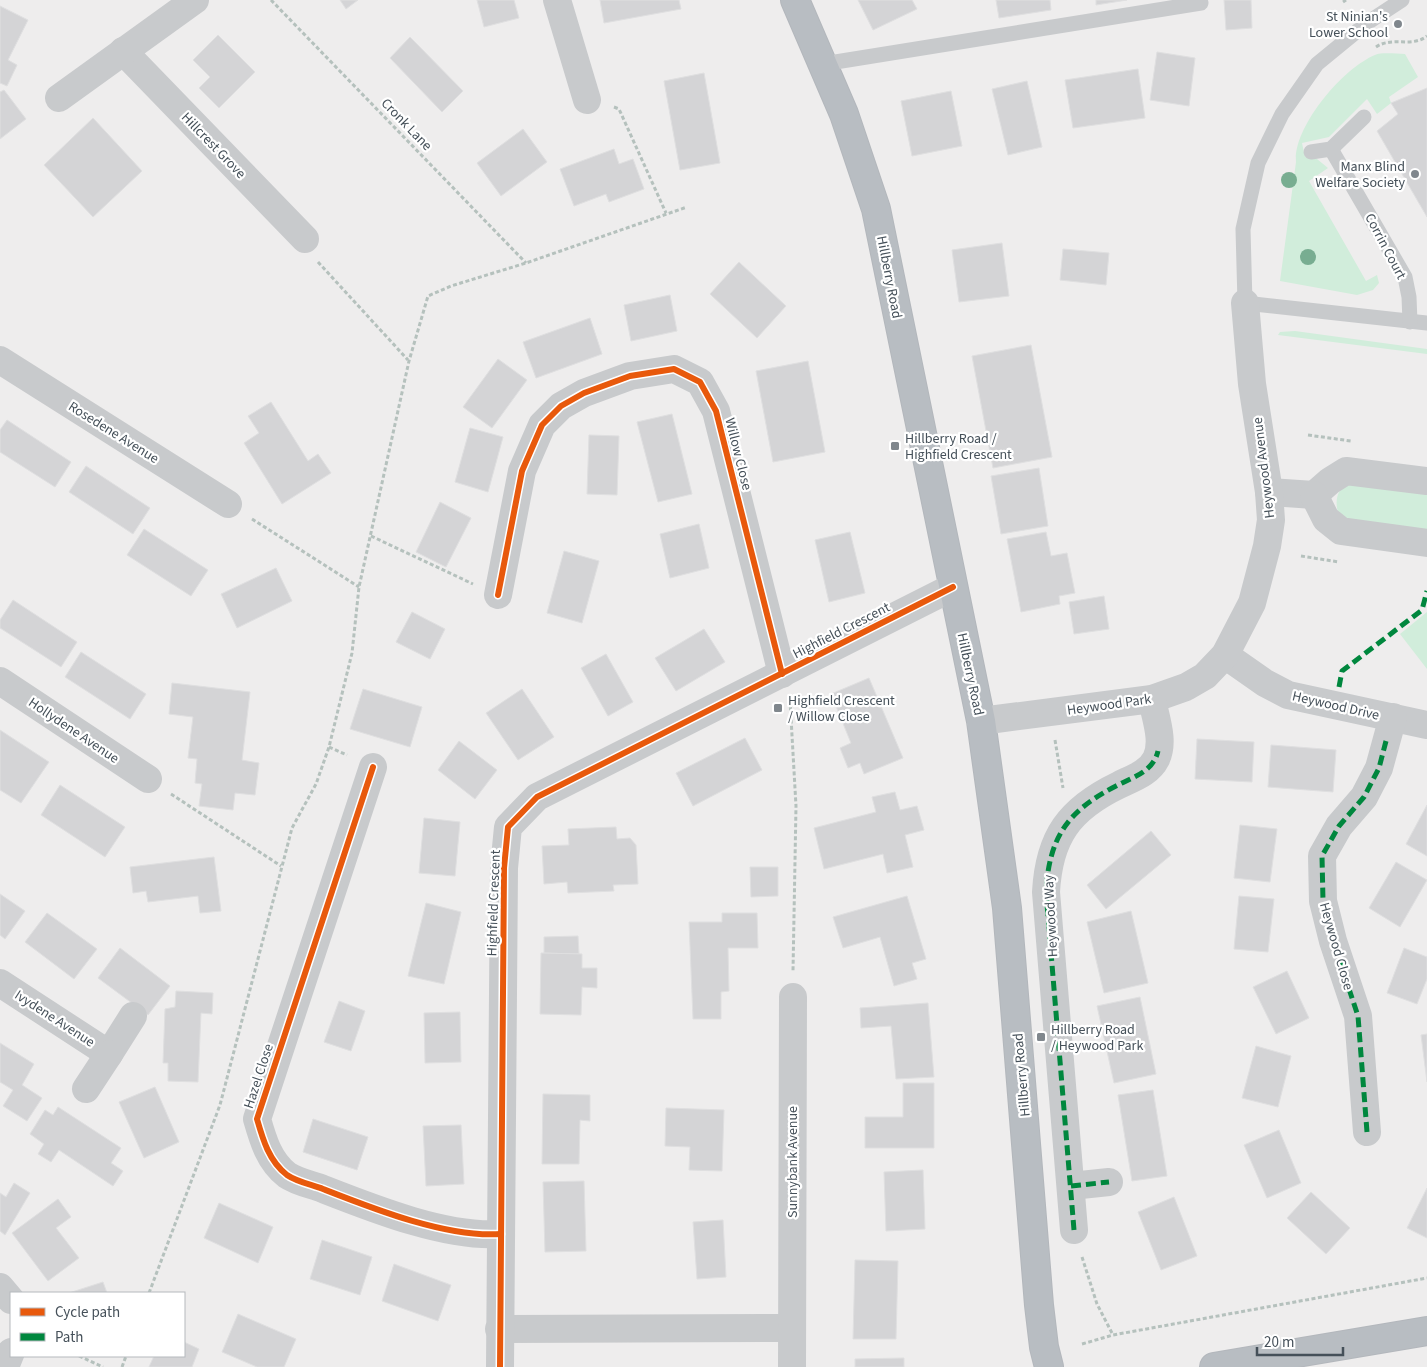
<svg xmlns="http://www.w3.org/2000/svg" width="1427" height="1367" font-family="'Source Sans 3',sans-serif">
<style>
.green{fill:#d1eddb}
.building{fill:#d4d4d6;stroke:#dfdfe0}
.lines{fill:none;stroke-linecap:round;stroke-linejoin:round}
.highway-casing{stroke:#b3b7bc;stroke-width:30}
.path{stroke:#b5c1bd;stroke-width:3;stroke-dasharray:4 2.5;stroke-linecap:butt}
.lane{stroke:#c8cacc;stroke-width:15}
.street{stroke:#c8cacc;stroke-width:28}
.highway{stroke:#b8bdc2;stroke-width:28}
.quiet{stroke:#00873e;stroke-width:5;stroke-dasharray:10 5;stroke-linecap:butt}
.cycleway-casing{stroke:#fff;stroke-width:9}
.cycleway{stroke:#e8590c;stroke-width:6}
.tree{fill:#78ad91}
.poi-dot{fill:#80878d;stroke:#fff;stroke-width:2}
.labels{text-anchor:middle;stroke-width:4.5;stroke-linejoin:round;paint-order:stroke}
.poi-label{font-size:14px;fill:#455059;stroke:#fff;text-anchor:start}
.street-label{font-size:14px;fill:#455059;stroke:#fff}
</style>
<rect width="100%" height="100%" fill="#eeeded"/>
<!-- green -->
<g class="green">
<path d="M1405,54L1418,77L1389,97L1391,103L1377,114L1367,99L1329,137L1302,143L1305,157L1317,159L1328,168L1309,181L1366,281L1377,275L1379,283L1373,290L1357,295L1280,281L1296,162C1293,127 1343,68 1375,55C1382,52 1396,54 1405,54Z"/>
<polygon points="1295,331 1427,349 1427,354 1278,335 1280,332"/>
<path d="M1347,483L1427,493V533L1339,517C1335,503 1335,492 1347,483Z"/>
<polygon points="1427,612 1427,669 1400,634"/>
</g>
<!-- building -->
<g class="building">
<polygon points="340,0 358,0 346,9"/>
<polygon points="477,0 514,0 519,18 484,27"/>
<polygon points="600,0 679,0 681,9 604,23"/>
<polygon points="858,0 912,0 917,9 873,30"/>
<polygon points="996,0 1050,0 1051,10 999,18"/>
<polygon points="1096,0 1127,0 1096,5"/>
<polygon points="1224,0 1251,0 1252,28 1226,30"/>
<polygon points="0,6 28,20 8,60 17,65 7,86 0,83"/>
<polygon points="218,35 255,72 219,108 199,88 210,77 193,60"/>
<polygon points="410,37 463,91 442,112 390,58"/>
<polygon points="1157,52 1195,58 1189,106 1150,100"/>
<polygon points="1138,69 1145,118 1073,128 1065,80"/>
<polygon points="704,73 720,163 680,170 664,81"/>
<polygon points="1027,81 1042,147 1008,155 992,89"/>
<polygon points="1427,88 1427,217 1377,131 1398,114 1391,103"/>
<polygon points="4,90 26,119 0,139 0,92"/>
<polygon points="951,91 962,146 912,156 901,101"/>
<polygon points="93,118 142,171 93,217 44,165"/>
<polygon points="523,129 547,162 501,196 477,163"/>
<polygon points="614,149 619,164 633,159 644,189 609,202 606,194 574,206 560,169"/>
<polygon points="1002,243 1009,296 959,302 952,250"/>
<polygon points="1063,249 1109,253 1106,285 1060,280"/>
<polygon points="739,262 786,306 757,338 710,294"/>
<polygon points="670,295 677,331 631,341 624,305"/>
<polygon points="590,318 602,354 536,378 523,342"/>
<polygon points="1031,345 1052,457 993,468 972,356"/>
<polygon points="498,359 527,380 492,428 463,407"/>
<polygon points="808,361 825,452 773,462 756,371"/>
<polygon points="271,402 308,461 318,454 331,473 282,504 244,443 259,433 248,416"/>
<polygon points="672,414 692,494 658,502 637,422"/>
<polygon points="7,420 71,462 55,487 0,452 0,430"/>
<polygon points="470,428 503,437 488,492 455,482"/>
<polygon points="589,435 619,436 617,495 587,494"/>
<polygon points="86,466 150,508 133,534 69,492"/>
<polygon points="1039,468 1048,526 1001,534 991,476"/>
<polygon points="440,502 471,518 446,567 416,552"/>
<polygon points="699,524 709,568 670,578 660,534"/>
<polygon points="144,529 208,570 191,596 127,555"/>
<polygon points="850,532 865,593 829,602 815,540"/>
<polygon points="1046,532 1051,556 1067,553 1075,593 1059,596 1060,604 1021,612 1007,539"/>
<polygon points="564,551 599,561 582,623 547,613"/>
<polygon points="276,568 292,601 237,628 221,594"/>
<polygon points="1104,596 1109,629 1074,634 1069,602"/>
<polygon points="13,600 77,642 61,667 0,628 0,620"/>
<polygon points="412,612 445,629 430,659 396,642"/>
<polygon points="704,629 725,662 676,691 655,658"/>
<polygon points="81,652 146,694 130,719 65,677"/>
<polygon points="606,654 633,702 608,716 581,668"/>
<polygon points="869,678 903,758 864,774 860,763 848,768 840,748 851,743 831,694"/>
<polygon points="172,683 250,692 242,760 259,763 255,795 235,793 233,810 199,806 202,784 195,783 197,759 188,758 193,717 169,714"/>
<polygon points="363,689 422,707 410,747 350,729"/>
<polygon points="522,689 554,737 518,760 486,713"/>
<polygon points="0,730 49,762 21,803 0,790"/>
<polygon points="745,738 762,770 693,806 676,773"/>
<polygon points="1197,739 1254,742 1252,782 1195,779"/>
<polygon points="459,741 497,770 475,799 438,770"/>
<polygon points="1271,745 1336,750 1333,792 1268,787"/>
<polygon points="60,785 125,827 105,857 41,815"/>
<polygon points="895,792 900,810 917,806 924,830 905,835 913,867 887,873 883,854 824,869 814,828 876,812 872,797"/>
<polygon points="1427,805 1427,856 1406,844"/>
<polygon points="424,818 460,822 455,876 419,873"/>
<polygon points="1240,825 1277,829 1270,882 1234,878"/>
<polygon points="616,827 617,839 630,838 636,845 638,884 613,885 614,891 568,893 567,882 544,884 542,846 569,845 568,829"/>
<polygon points="1151,831 1171,855 1106,909 1087,885"/>
<polygon points="214,857 221,911 200,913 198,896 148,902 146,891 133,893 130,867"/>
<polygon points="1396,862 1427,880 1400,927 1369,908"/>
<polygon points="750,867 778,867 778,896 751,897"/>
<polygon points="0,894 25,911 5,939 0,935"/>
<polygon points="907,896 926,959 912,963 917,979 894,986 880,937 843,948 833,917"/>
<polygon points="1239,896 1274,899 1268,952 1234,949"/>
<polygon points="426,903 461,912 444,984 408,976"/>
<polygon points="1131,911 1148,983 1104,993 1087,922"/>
<polygon points="47,913 97,949 74,979 25,942"/>
<polygon points="722,913 757,913 758,948 728,948 729,991 721,992 721,1019 693,1019 689,922 722,922"/>
<polygon points="578,936 579,954 544,953 544,937"/>
<polygon points="120,948 170,986 148,1015 98,978"/>
<polygon points="1404,948 1427,957 1427,979 1417,1004 1387,993"/>
<polygon points="541,953 582,954 582,968 597,968 597,988 582,987 581,1015 540,1014"/>
<polygon points="1287,971 1309,1018 1276,1034 1253,987"/>
<polygon points="176,991 213,993 212,1014 201,1013 198,1082 168,1081 168,1063 163,1063 165,1009 175,1007"/>
<polygon points="1140,997 1156,1074 1114,1083 1097,1006"/>
<polygon points="339,1001 365,1011 351,1051 324,1042"/>
<polygon points="928,1003 934,1077 896,1079 891,1026 861,1028 860,1008"/>
<polygon points="460,1012 461,1062 425,1063 424,1013"/>
<polygon points="1427,1034 1427,1082 1421,1035"/>
<polygon points="0,1043 34,1064 22,1085 42,1098 27,1121 3,1106 13,1090 0,1082"/>
<polygon points="1256,1046 1291,1056 1278,1107 1242,1098"/>
<polygon points="903,1083 934,1083 934,1148 865,1148 865,1117 903,1117"/>
<polygon points="155,1087 179,1142 144,1158 119,1102"/>
<polygon points="1153,1090 1167,1176 1132,1181 1118,1095"/>
<polygon points="543,1094 590,1095 590,1121 580,1120 579,1164 542,1164"/>
<polygon points="58,1107 121,1148 111,1163 123,1171 113,1186 59,1150 51,1162 38,1154 44,1144 30,1134 45,1110 53,1115"/>
<polygon points="666,1108 724,1110 722,1171 689,1170 690,1147 665,1146"/>
<polygon points="313,1119 368,1137 357,1170 303,1152"/>
<polygon points="461,1125 464,1184 426,1186 423,1126"/>
<polygon points="1279,1130 1301,1183 1267,1198 1244,1145"/>
<polygon points="923,1170 925,1229 886,1231 884,1172"/>
<polygon points="584,1181 586,1251 545,1252 543,1182"/>
<polygon points="14,1183 30,1193 5,1235 0,1231 0,1193 6,1197"/>
<polygon points="1427,1188 1427,1238 1407,1228"/>
<polygon points="1311,1192 1350,1228 1326,1254 1287,1218"/>
<polygon points="1174,1197 1197,1256 1161,1270 1138,1212"/>
<polygon points="58,1199 71,1217 56,1228 79,1258 48,1281 12,1233"/>
<polygon points="219,1203 273,1227 258,1263 204,1238"/>
<polygon points="723,1220 726,1277 697,1279 693,1222"/>
<polygon points="322,1240 372,1257 360,1295 310,1279"/>
<polygon points="855,1260 898,1261 896,1339 853,1339"/>
<polygon points="394,1264 451,1285 438,1321 382,1301"/>
<polygon points="103,1282 107,1293 69,1293"/>
<polygon points="238,1314 296,1339 284,1367 257,1367 222,1352"/>
<polygon points="184,1342 199,1349 192,1367 149,1367 154,1356 184,1356"/>
<polygon points="904,1358 904,1367 855,1367 855,1359"/>
</g>
<g class="lines">
<!-- highway casing -->
<g class="highway-casing">
<g id="highway">
<polyline points="795,0 844,114 876,209 981,721 1007,908 1039,1305 1044,1347 1049,1367"/>
<polyline points="1214,1367 1427,1331"/>
</g>
</g>
<!-- path -->
<g class="path">
<polyline points="271,0 526,263"/>
<polyline points="1343,2 1346,0"/>
<path d="M1376,47C1392,36 1412,48 1427,36"/>
<polyline points="614,107 619,109 666,213"/>
<polyline points="318,262 408,360"/>
<polyline points="1308,435 1351,441"/>
<polyline points="252,519 359,587"/>
<polyline points="371,536 473,584"/>
<polyline points="1301,556 1339,562"/>
<polyline points="790,700 796,806 793,971"/>
<polyline points="1055,740 1063,788"/>
<polyline points="329,747 347,755"/>
<polyline points="171,794 281,866"/>
<polyline points="1082,1257 1097,1304 1113,1335"/>
<polyline points="149,1293 220,1105 292,828 316,784 329,747 352,653 359,587 409,361 428,296 451,286 526,263 687,207"/>
<polyline points="1082,1344 1113,1335 1427,1278"/>
<polyline points="79,1356 103,1367"/>
<polyline points="122,1367 126,1356"/>
</g>
<!-- lane -->
<g class="lane">
<polyline points="1402,0 1367,23 1317,64 1282,114 1258,163 1243,229 1245,303 1427,323"/>
<polyline points="823,64 1201,3"/>
<polyline points="1331,149 1405,277 1409,297 1410,322"/>
<polyline points="1311,152 1331,149 1364,117"/>
</g>
<!-- street -->
<g class="street">
<polyline points="557,0 587,100"/>
<polyline points="123,51 305,239"/>
<polyline points="59,98 195,0"/>
<polyline points="0,360 228,504"/>
<polyline points="1269,492 1314,495 1330,481 1346,471 1427,481"/>
<polyline points="1314,495 1326,519 1341,531 1427,543"/>
<polyline points="498,595 522,471 542,425 561,406 584,393 630,376 674,369 700,382 716,411 782,674"/>
<polyline points="1225,655 1265,683 1288,695 1427,725"/>
<polyline points="0,681 148,779"/>
<polyline points="981,721 1152,699 1186,687 1205,676 1225,655 1252,603 1267,546 1271,520 1269,492 1252,384 1245,303"/>
<path d="M373,767L257,1119C263,1140 269,1161 287,1175C297,1182 313,1185 323,1189C374,1209 447,1238 501,1234"/>
<polyline points="0,983 109,1054 133,1016"/>
<polyline points="86,1089 109,1054"/>
<polyline points="1367,1132 1358,1016 1333,941 1323,901 1322,856 1339,826 1364,797 1379,768 1393,717"/>
<polyline points="1071,1186 1109,1182"/>
<path d="M1074,1230L1046,892C1049,837 1069,809 1119,785C1133,778 1149,773 1156,759C1165,741 1155,717 1152,699"/>
<polyline points="0,1287 11,1300"/>
<polyline points="499,1329 791,1328"/>
<polyline points="5,1367 11,1352"/>
<polyline points="500,1367 504,868 508,827 537,797 953,587"/>
<polyline points="792,1367 793,997"/>
</g>
<!-- highway -->
<use href="#highway" class="highway"/>
<!-- quiet -->
<g class="quiet">
<polyline points="1339,687 1342,671 1422,610 1427,591"/>
<polyline points="1367,1132 1358,1016 1333,941 1323,901 1322,856 1339,826 1364,797 1379,768 1386,741"/>
<polyline points="1071,1186 1109,1182"/>
<path d="M1074,1230L1046,892C1049,838 1067,811 1116,786C1133,777 1153,772 1158,751"/>
</g>
<!-- cycleway casing -->
<g class="cycleway-casing">
<g id="cycleway">
<polyline points="498,595 522,471 542,425 561,406 584,393 630,376 674,369 700,382 716,411 782,674"/>
<path d="M373,767L257,1119C263,1140 269,1161 287,1175C297,1182 313,1185 323,1189C374,1209 447,1238 501,1234"/>
<polyline points="500,1367 504,868 508,827 537,797 953,587"/>
</g>
</g>
<!-- cycleway -->
<use href="#cycleway" class="cycleway"/>
</g>
<!-- trees -->
<g class="tree">
<circle cx="1289" cy="180" r="8"/>
<circle cx="1308" cy="257" r="8"/>
</g>
<!-- markers -->
<g class="poi-dot">
<circle cx="1398" cy="24" r="5"/>
<circle cx="1415" cy="174" r="5"/>
<rect x="890" y="441" width="10" height="10" rx="2.5"/>
<rect x="773" y="703" width="10" height="10" rx="2.5"/>
<rect x="1036" y="1032" width="10" height="10" rx="2.5"/>
</g>
<g class="labels">
<!-- poi labels -->
<g class="poi-label">
<text x="1388" y="21" text-anchor="end">St Ninian's<tspan x="1388" dy="16">Lower School</tspan></text>
<text x="1405" y="171" text-anchor="end">Manx Blind<tspan x="1405" dy="16">Welfare Society</tspan></text>
<text x="905" y="443">Hillberry Road /<tspan x="905" dy="16">Highfield Crescent</tspan></text>
<text x="788" y="705">Highfield Crescent<tspan x="788" dy="16">/ Willow Close</tspan></text>
<text x="1051" y="1034">Hillberry Road<tspan x="1051" dy="16">/ Heywood Park</tspan></text>
</g>
<!-- street labels -->
<g class="street-label">
<text transform="translate(407 124) rotate(46)" y="5">Cronk Lane</text>
<text transform="translate(214 145) rotate(46)" y="5">Hillcrest Grove</text>
<text transform="translate(1386 246) rotate(62)" y="5">Corrin Court</text>
<text transform="translate(890 277) rotate(79)" y="5">Hillberry Road</text>
<text transform="translate(114 432) rotate(32)" y="5">Rosedene Avenue</text>
<text transform="translate(739 454) rotate(76)" y="5">Willow Close</text>
<text transform="translate(1263 468) rotate(-97)" y="5">Heywood Avenue</text>
<text transform="translate(841 630) rotate(-27)" y="5">Highfield Crescent</text>
<text transform="translate(971 674) rotate(78)" y="5">Hillberry Road</text>
<text transform="translate(1109 704) rotate(-8)" y="5">Heywood Park</text>
<text transform="translate(1336 705) rotate(13)" y="5">Heywood Drive</text>
<text transform="translate(74 730) rotate(34)" y="5">Hollydene Avenue</text>
<text transform="translate(493 903) rotate(-88)" y="5">Highfield Crescent</text>
<text transform="translate(1050 916) rotate(-93)" y="5">Heywood Way</text>
<text transform="translate(1337 946) rotate(74)" y="5">Heywood Close</text>
<text transform="translate(55 1018) rotate(33)" y="5">Ivydene Avenue</text>
<text transform="translate(1021 1075) rotate(-95)" y="5">Hillberry Road</text>
<text transform="translate(258 1076) rotate(-72)" y="5">Hazel Close</text>
<text transform="translate(792 1162) rotate(-90)" y="5">Sunnybank Avenue</text>
</g>
</g>
<!-- legend -->
<rect x="10" y="1292" width="175" height="65" fill="#ffffff" stroke="#b5b9bd"/>
<rect x="20" y="1308" width="25" height="8" fill="#e8590c" stroke="#b5b9bd"/>
<text x="55" y="1317" font-size="15" fill="#455059">Cycle path</text>
<rect x="20" y="1333" width="25" height="8" fill="#00873e" stroke="#b5b9bd"/>
<text x="55" y="1342" font-size="15" fill="#455059">Path</text>
<!-- scale -->
<path d="M1257 1347v8h86v-8" fill="none" stroke="#455059" stroke-width="2.5"/>
<text x="1264" y="1347" font-size="15" fill="#455059" stroke="#ffffff" stroke-width="4" paint-order="stroke">20 m</text>
</svg>
